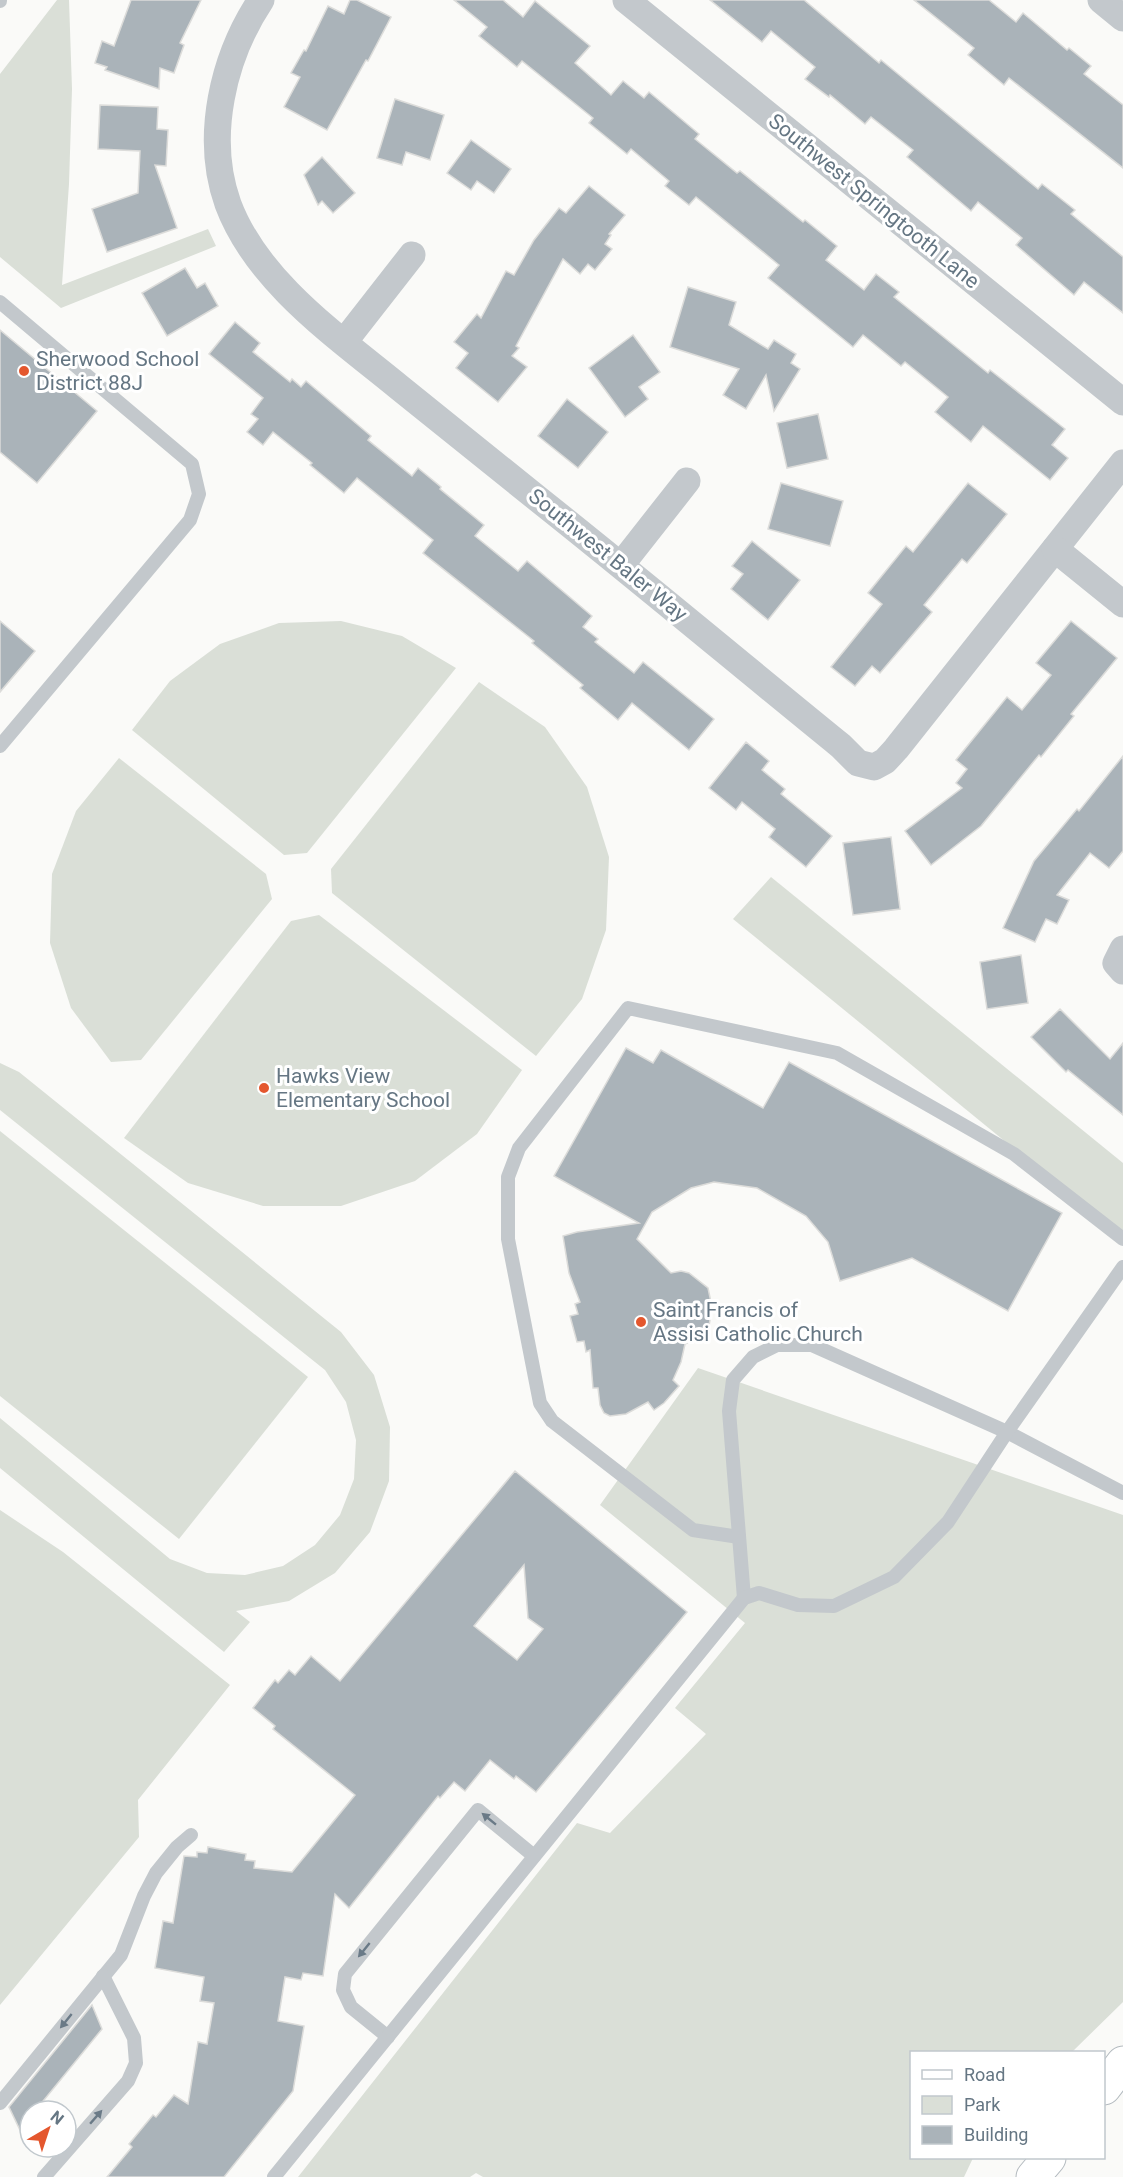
<svg xmlns="http://www.w3.org/2000/svg" width="1123" height="2177" font-family="Roboto,sans-serif">
<style>
.green{fill:#dadfd7}
.building{fill:#aab3b9;stroke:#dcdcda;stroke-width:1.5;fill-rule:evenodd}
.lines{fill:none;stroke-linecap:round;stroke-linejoin:round}
.secondary-casing{stroke:#b3babf;stroke-width:35}
.service{stroke:#c3c8cc;stroke-width:14}
.minor{stroke:#c3c8cc;stroke-width:27}
.secondary{stroke:#fff;stroke-width:33}
.oneway{fill:#6a7a87}
.poi-dot{fill:#e4572e;stroke:#fff;stroke-width:2}
.labels{text-anchor:middle;stroke-width:6;stroke-linejoin:round;paint-order:stroke}
.street-label{font-size:21px;fill:#657683;stroke:#fff}
.poi-label{font-size:21px;fill:#657683;stroke:#fff;text-anchor:start}
</style>
<rect width="100%" height="100%" fill="#fafaf8"/>
<!-- green -->
<g class="green">
<polygon points="57,0 69,0 72,89 69,184 62,285 208,229 216,246 61,308 0,257 0,74"/>
<polygon points="341,621 402,636 456,668 307,853 284,855 132,730 170,681 220,644 279,623"/>
<polygon points="479,682 545,727 587,787 609,857 606,930 582,999 536,1056 332,893 331,869"/>
<polygon points="119,758 266,874 272,899 141,1060 111,1062 71,1008 50,943 52,874 76,811"/>
<polygon points="771,877 1123,1163 1123,1238 733,919"/>
<polygon points="319,915 522,1070 477,1134 415,1181 341,1206 263,1206 188,1183 124,1138 291,921"/>
<polygon points="0,1063 19,1072 341,1332 374,1375 390,1427 389,1481 370,1532 335,1573 289,1601 236,1611 250,1622 224,1652 0,1468 0,1418 170,1559 207,1573 245,1575 283,1566 315,1545 340,1515 354,1479 356,1440 346,1402 325,1370 0,1110"/>
<polygon points="0,1131 308,1377 179,1539 0,1396"/>
<polygon points="698,1368 1123,1515 1123,2002 1072,2052 912,2052 912,2158 973,2158 964,2177 483,2177 476,2173 470,2177 298,2177 577,1823 610,1833 706,1734 675,1708 745,1623 600,1505"/>
<polygon points="0,1510 63,1552 230,1685 138,1800 139,1837 0,2005"/>
</g>
<!-- building -->
<g class="building">
<polygon points="131,0 201,0 180,43 184,45 174,73 160,68 159,89 105,70 107,67 95,63 102,41 114,46"/>
<polygon points="350,0 357,0 391,17 368,61 366,60 327,130 284,107 300,77 291,73 304,50 306,51 328,6 344,14"/>
<polygon points="454,0 503,0 523,17 535,1 590,46 575,63 611,95 623,81 644,98 649,92 699,134 695,139 737,173 740,171 803,222 805,220 837,246 826,260 864,290 876,274 899,292 894,297 988,373 990,370 1065,429 1052,445 1068,458 1050,480 983,426 971,442 935,412 948,397 905,362 901,366 863,335 853,347 768,278 779,265 696,197 689,205 665,186 669,181 631,149 627,154 589,123 593,118 522,61 517,67 479,36 487,27"/>
<polygon points="710,0 804,0 879,63 881,60 1038,189 1042,184 1075,210 1071,214 1123,257 1123,313 1084,282 1074,295 1016,245 1022,238 978,202 971,211 907,157 913,150 871,117 865,124 830,95 829,97 805,79 815,67 771,31 762,42"/>
<polygon points="914,0 989,0 1016,22 1023,13 1067,50 1069,48 1091,66 1084,74 1123,105 1123,168 1009,78 1004,85 968,55 974,48"/>
<polygon points="395,99 444,115 430,160 406,152 402,165 377,158"/>
<polygon points="100,105 158,107 157,129 168,130 166,166 155,165 177,228 107,252 92,209 138,193 140,151 98,149"/>
<polygon points="471,140 511,169 494,193 477,181 471,190 447,173"/>
<polygon points="322,157 355,193 333,213 322,201 318,205 304,175"/>
<polygon points="589,186 625,215 609,234 611,235 605,244 612,249 595,270 588,264 580,274 563,259 516,346 519,348 512,356 527,367 498,402 456,368 468,353 454,342 477,314 481,318 506,271 514,275 534,240 559,208 566,213"/>
<polygon points="185,268 197,288 205,283 218,306 167,336 142,293"/>
<polygon points="688,287 736,302 729,325 768,349 774,340 796,354 791,363 800,369 774,411 766,375 746,409 723,395 739,369 670,347"/>
<polygon points="235,322 260,343 253,352 290,382 292,379 301,387 306,381 371,436 368,440 412,476 418,468 441,487 440,489 484,525 475,536 518,571 527,561 592,616 583,627 598,639 595,642 634,673 643,662 714,719 689,750 632,703 618,720 580,688 583,685 532,643 534,641 423,553 433,540 357,478 344,493 310,465 312,463 273,432 263,445 247,432 258,419 251,414 263,398 209,354"/>
<polygon points="0,330 97,411 37,483 0,452"/>
<polygon points="633,335 660,372 639,387 648,399 625,417 589,368"/>
<polygon points="567,399 608,432 578,468 538,436"/>
<polygon points="818,414 828,459 787,468 777,423"/>
<polygon points="781,483 843,501 830,546 768,529"/>
<polygon points="968,483 1007,514 967,563 962,559 924,605 932,612 880,673 872,666 855,686 831,667 882,604 868,593 906,546 913,552"/>
<polygon points="752,541 800,580 768,620 731,589 743,574 732,566"/>
<polygon points="0,621 35,651 0,692"/>
<polygon points="1071,621 1117,658 1071,714 1074,716 1041,757 1039,755 981,826 931,865 905,831 962,788 956,783 967,769 956,760 1007,697 1022,710 1051,675 1036,663"/>
<polygon points="746,742 769,761 762,770 785,789 781,794 832,836 806,867 769,837 775,829 742,802 736,810 709,788"/>
<polygon points="1123,756 1123,851 1109,868 1090,853 1057,895 1069,900 1057,924 1046,919 1035,942 1003,928 1034,861 1077,809 1079,811"/>
<polygon points="891,837 900,909 853,915 843,843"/>
<polygon points="1021,955 1028,1003 987,1009 980,962"/>
<polygon points="1060,1009 1110,1059 1123,1043 1123,1115 1068,1070 1066,1072 1031,1037"/>
<polygon points="626,1048 653,1063 661,1050 763,1108 789,1062 1062,1213 1008,1311 912,1258 840,1281 828,1242 806,1216 757,1188 714,1182 691,1188 652,1212 637,1239 671,1273 681,1271 689,1273 708,1288 712,1307 709,1326 699,1338 685,1344 681,1362 673,1380 679,1386 664,1403 654,1410 648,1402 626,1414 610,1416 604,1413 600,1405 598,1388 593,1388 590,1350 586,1352 584,1341 577,1342 570,1316 578,1314 575,1304 580,1302 569,1273 563,1236 577,1232 639,1223 554,1176"/>
<path d="M515,1471L687,1612L536,1792L516,1776L514,1779L490,1760L465,1791L454,1782L440,1798L438,1796L349,1908L335,1894L323,1976L303,1973L301,1980L285,1977L278,2021L304,2026L293,2091L224,2177H107L132,2147L129,2144L153,2115L156,2117L174,2095L188,2104L198,2042L207,2044L214,2003L200,2001L204,1977L155,1968L163,1921L173,1923L184,1856L197,1857V1852L207,1853L208,1847L246,1854L245,1860L255,1861L254,1868L292,1872L355,1795L273,1729L275,1726L253,1708L275,1680L278,1683L289,1670L295,1675L311,1656L340,1681ZM524,1565L528,1618L543,1629L517,1660L474,1626Z"/>
<polygon points="92,2005 102,2029 35,2111 30,2111 30,2118 20,2130 9,2107"/>
</g>
<g class="lines">
<!-- secondary casing -->
<g class="secondary-casing">
<g id="secondary">
<polyline points="1104,2088 1123,2063"/>
<polyline points="1033,2177 1049,2158"/>
</g>
</g>
<!-- service -->
<g class="service">
<polyline points="0,1 0,0"/>
<polyline points="0,302 192,464 199,494 190,520 0,746"/>
<polyline points="739,1537 693,1530 552,1421 540,1403 508,1239 508,1177 519,1148 628,1008 837,1053 1014,1154 1123,1239"/>
<polyline points="744,1598 729,1411 733,1380 753,1357 777,1345 812,1345 1007,1432 1123,1493"/>
<polyline points="388,2037 351,2007 343,1990 345,1974 478,1810 534,1856"/>
<polyline points="0,2103 121,1955 144,1896 156,1873 177,1847 191,1835"/>
<polyline points="44,2177 128,2081 136,2063 134,2038 103,1976"/>
<polyline points="274,2177 744,1598 759,1593 798,1605 834,1606 894,1577 948,1522 1007,1432 1123,1267"/>
</g>
<!-- minor -->
<g class="minor">
<path d="M261,0C223,57 204,137 228,204C257,282 338,337 400,388C446,425 492,462 538,499C640,580 740,664 841,746L858,763L874,767L885,761L896,749L1123,463"/>
<polyline points="626,0 1123,402"/>
<polyline points="1101,0 1123,18"/>
<polyline points="344,342 412,255"/>
<polyline points="1055,549 1123,604"/>
<polyline points="621,565 687,481"/>
<polyline points="1123,949 1116,963 1123,971"/>
</g>
<!-- secondary -->
<use href="#secondary" class="secondary"/>
</g>
<!-- one-way arrows -->
<defs><path id="oneway-solid" d="M-6-.8H1V-3.2L6.5 0L1 3.2V.8H-6Z" transform="scale(1.5)"/></defs>
<g class="oneway">
<use href="#oneway-solid" transform="translate(489 1819) rotate(-141)"/>
<use href="#oneway-solid" transform="translate(364 1950) rotate(129)"/>
<use href="#oneway-solid" transform="translate(66 2021) rotate(129)"/>
<use href="#oneway-solid" transform="translate(96 2117) rotate(-49)"/>
</g>
<!-- markers -->
<g class="poi-dot">
<circle cx="24" cy="371" r="6"/>
<circle cx="264" cy="1088" r="6"/>
<circle cx="641" cy="1322" r="6"/>
</g>
<g class="labels">
<!-- street labels -->
<g class="street-label">
<text transform="translate(874 201) rotate(39)" y="7">Southwest Springtooth Lane</text>
<text transform="translate(608 555) rotate(39)" y="7">Southwest Baler Way</text>
</g>
<!-- poi labels -->
<g class="poi-label">
<text x="36" y="366">Sherwood School<tspan x="36" dy="24">District 88J</tspan></text>
<text x="276" y="1083">Hawks View<tspan x="276" dy="24">Elementary School</tspan></text>
<text x="653" y="1317">Saint Francis of<tspan x="653" dy="24">Assisi Catholic Church</tspan></text>
</g>
</g>
<!-- legend -->
<rect x="910" y="2051" width="195" height="108" fill="#ffffff" stroke="#c1c8cd" stroke-width="1.5"/>
<rect x="922" y="2070" width="30" height="9" fill="#ffffff" stroke="#c1c8cd" stroke-width="1.5"/>
<text x="964" y="2081" font-size="18" fill="#657683">Road</text>
<rect x="922" y="2096" width="30" height="18" fill="#dadfd7" stroke="#c1c8cd" stroke-width="1.5"/>
<text x="964" y="2111" font-size="18" fill="#657683">Park</text>
<rect x="922" y="2126" width="30" height="18" fill="#aab3b9" stroke="#c1c8cd" stroke-width="1.5"/>
<text x="964" y="2141" font-size="18" fill="#657683">Building</text>
<!-- north arrow -->
<g transform="translate(48 2129) rotate(39)"><circle r="28" fill="#ffffff" stroke="#c1c8cd" stroke-width="1.5"/>
<path d="M0-4.5L10 22L0 15L-10 22Z" fill="#e4572e"/>
<text y="-9" font-size="16" font-weight="bold" text-anchor="middle" fill="#657683">N</text>
</g>
</svg>
